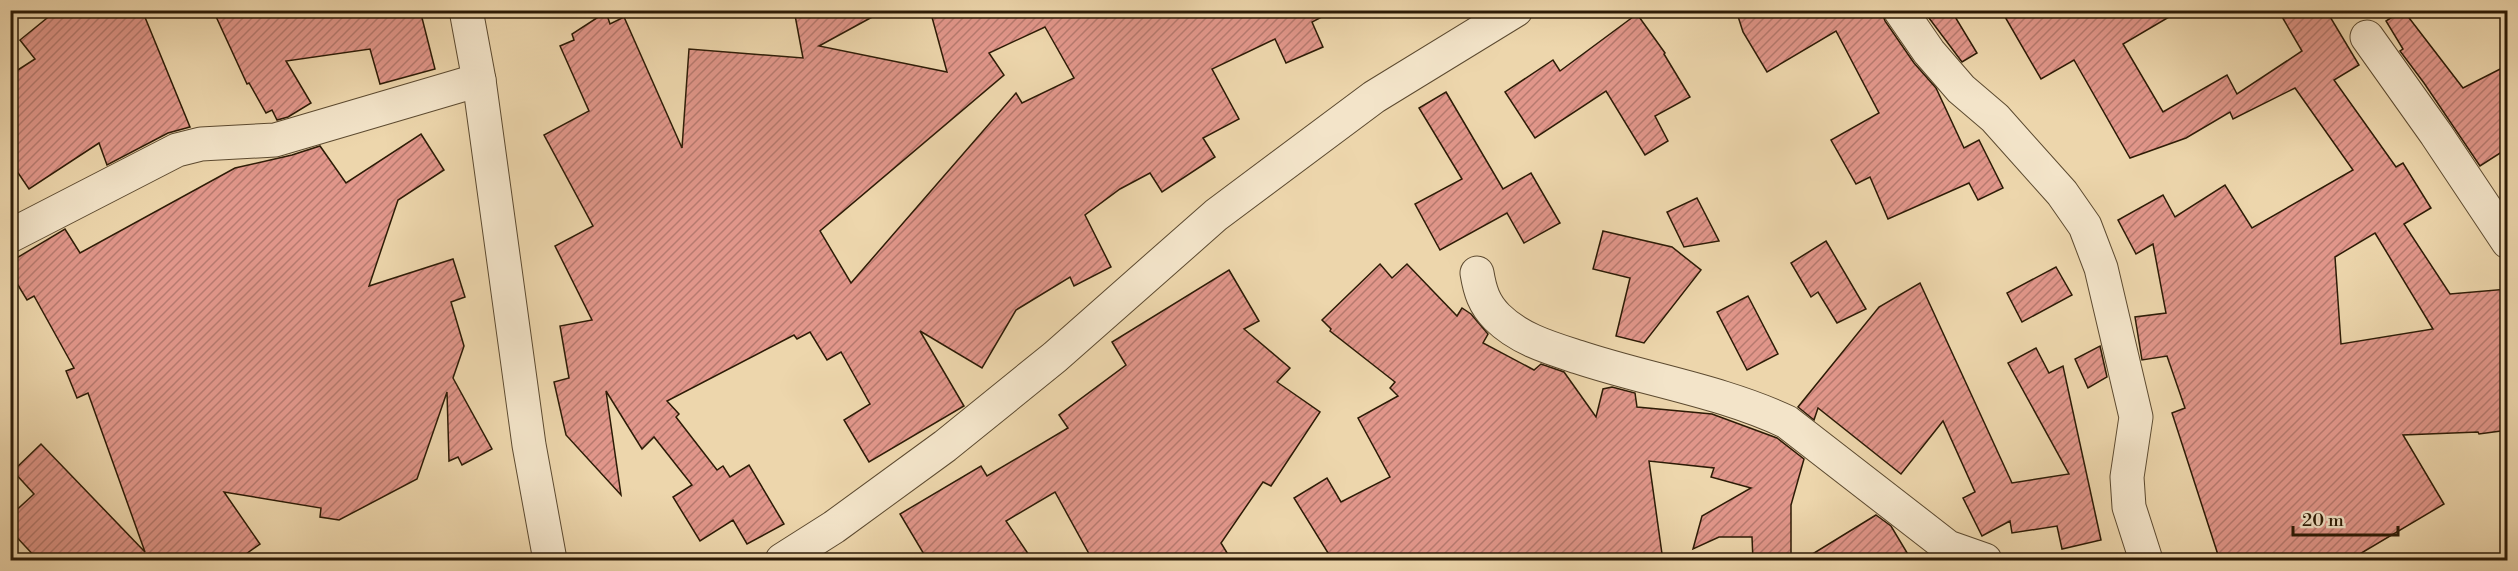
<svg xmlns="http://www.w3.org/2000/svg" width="2518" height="571" font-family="'Libre Bodoni',serif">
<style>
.building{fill:url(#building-hatch);stroke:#2c1b06;stroke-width:1.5;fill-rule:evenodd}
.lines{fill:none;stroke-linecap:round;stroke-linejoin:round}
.minor-casing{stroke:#5c4a30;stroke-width:35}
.minor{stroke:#f3e4c9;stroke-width:33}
</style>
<defs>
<pattern id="building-hatch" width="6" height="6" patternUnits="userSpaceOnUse" patternTransform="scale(1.5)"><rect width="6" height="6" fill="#e1968a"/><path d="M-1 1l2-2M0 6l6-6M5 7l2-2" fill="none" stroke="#b77a6f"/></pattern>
</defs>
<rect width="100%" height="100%" fill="#edd6ac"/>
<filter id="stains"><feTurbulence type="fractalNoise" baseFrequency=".00333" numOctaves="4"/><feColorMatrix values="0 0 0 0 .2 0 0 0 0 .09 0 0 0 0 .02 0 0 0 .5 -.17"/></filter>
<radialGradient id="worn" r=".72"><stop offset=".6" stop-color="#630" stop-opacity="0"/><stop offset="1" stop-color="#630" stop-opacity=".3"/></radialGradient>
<!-- building -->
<g class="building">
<polygon points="57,10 142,10 190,127 168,133 107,165 99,143 29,189 10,161 10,75 35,59 20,40"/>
<polygon points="213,10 420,10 435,69 380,84 370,49 286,61 311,103 288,117 277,120 272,110 266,113 249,83 247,84"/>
<path d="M794,10H885L819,46L947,72L930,10H1335L1312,22L1323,47L1286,63L1275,39L1212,69L1239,119L1203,138L1215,157L1162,192L1150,173L1120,189L1085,215L1111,267L1074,286L1070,277L1016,310L982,368L920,331L964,406L869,462L844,420L870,404L841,352L827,360L810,332L797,339L794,335L667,401L679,414L676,417L717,470L723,466L730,477L749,465L784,524L747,544L733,520L700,541L673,497L692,485L654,437L642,449L606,391L621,495L566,435L554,382L569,378L560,326L592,320L555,246L593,226L544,135L589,111L560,46L574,40L572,34L606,12L610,24L624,17L682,148L689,49L803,58ZM1045,27L1074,78L1022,103L1016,93L851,283L820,231L1004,75L989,53Z"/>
<polygon points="1736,10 1881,10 1885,21 1914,63 1936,88 1964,148 1979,140 2003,188 1978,200 1969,183 1888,219 1870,177 1856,184 1831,140 1879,113 1836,31 1767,72 1743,32"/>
<polygon points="1923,10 1951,10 1977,53 1962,62"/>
<path d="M2001,10H2181L2123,44L2163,112L2227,75L2237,94L2302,51L2278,10H2326L2359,65L2334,80L2396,167L2403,163L2431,208L2404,224L2450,294L2508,289V430L2479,434L2478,432L2403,435L2444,504L2348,561H2220L2172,413L2185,408L2167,356L2142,360L2135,317L2166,313L2153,244L2136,254L2118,220L2163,195L2175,217L2225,185L2252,228L2353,170L2295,88L2233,119L2230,112L2186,138L2130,158L2074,60L2041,79ZM2375,233L2433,329L2341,344L2335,257Z"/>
<polygon points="2403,10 2463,88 2508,65 2508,148 2480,166 2424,83 2400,51 2403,49 2386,21"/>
<polygon points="1637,14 1665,53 1664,54 1690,97 1655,116 1668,141 1645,155 1606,91 1535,138 1505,92 1553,60 1560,71"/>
<polygon points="1446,92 1503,189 1531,173 1560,223 1524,243 1507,213 1440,250 1415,204 1462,179 1419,108"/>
<polygon points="421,134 444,170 398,200 369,286 453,259 465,297 451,302 464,346 453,378 492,449 462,465 458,457 449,461 447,392 417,479 339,520 320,517 321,508 224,492 260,544 236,561 39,561 10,530 10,516 34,494 13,471 41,444 145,552 88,393 77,398 66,371 74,368 34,296 27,300 10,272 10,262 65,229 80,253 235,168 292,155 320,146 346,183"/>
<polygon points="1697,198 1719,241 1684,247 1667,212"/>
<polygon points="1603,231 1672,247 1701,270 1644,343 1616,336 1630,278 1593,269"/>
<polygon points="1826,241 1866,309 1837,323 1818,292 1811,297 1791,263"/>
<polygon points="1380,264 1392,278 1407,264 1457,316 1462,308 1471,314 1488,334 1483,343 1534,370 1541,364 1564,372 1596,417 1603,389 1612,387 1635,393 1637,407 1712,414 1777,438 1804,459 1791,505 1791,561 1753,561 1752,537 1719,537 1693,549 1702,516 1751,488 1711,477 1714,468 1649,461 1663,561 1333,561 1294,498 1327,478 1341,502 1390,477 1358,418 1398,396 1390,388 1395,382 1330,331 1331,329 1322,320"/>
<polygon points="2056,267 2072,295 2022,322 2007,293"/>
<polygon points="1229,270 1259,321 1244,329 1290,368 1277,382 1320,412 1271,486 1263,482 1221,543 1232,561 1093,561 1055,492 1006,521 1033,561 928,561 900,514 981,466 987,476 1068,428 1059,415 1126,365 1112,342"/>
<polygon points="1920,283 2012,483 2069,474 2008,363 2036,348 2049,373 2063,366 2101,540 2062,549 2057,526 2012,533 2010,521 1982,536 1963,498 1975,492 1943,421 1901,474 1818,408 1814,420 1798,407 1879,307"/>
<polygon points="1748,296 1778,354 1747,370 1717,312"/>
<polygon points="2100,346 2107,377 2088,388 2075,359"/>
<polygon points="1876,515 1891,526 1912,561 1801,561"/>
</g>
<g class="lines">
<!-- minor casing -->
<g class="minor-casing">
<g id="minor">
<polyline points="466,10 479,80 529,445 550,560"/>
<polyline points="1900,10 1929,52 1961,89 1995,118 2062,193 2085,226 2101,268 2136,417 2127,477 2129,507 2146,560"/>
<polyline points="2367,37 2436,134 2508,242"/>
<polyline points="10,236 177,150 201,144 275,140 479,80"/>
<path d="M1477,273C1480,291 1484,304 1497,317C1519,339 1550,348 1578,357C1647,380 1721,391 1787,422L1948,547L1985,560"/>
<polyline points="782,560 834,527 945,446 1055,357 1216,215 1374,97 1516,10"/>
</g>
</g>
<!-- minor -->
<use href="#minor" class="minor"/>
</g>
<!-- margin -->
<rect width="2518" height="571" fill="none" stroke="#edd6ac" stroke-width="36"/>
<rect x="12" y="12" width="2494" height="547" fill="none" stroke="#2c1b06" stroke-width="3"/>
<rect x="18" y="18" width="2482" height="535" fill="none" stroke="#2c1b06" stroke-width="1.5"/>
<!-- scale -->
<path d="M2293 526v9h105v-9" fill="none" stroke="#2c1b06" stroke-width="3"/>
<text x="2302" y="526" font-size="18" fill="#2c1b06" stroke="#f3e4c9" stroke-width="4.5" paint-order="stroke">20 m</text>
<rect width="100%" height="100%" filter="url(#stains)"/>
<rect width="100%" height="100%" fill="url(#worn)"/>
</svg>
